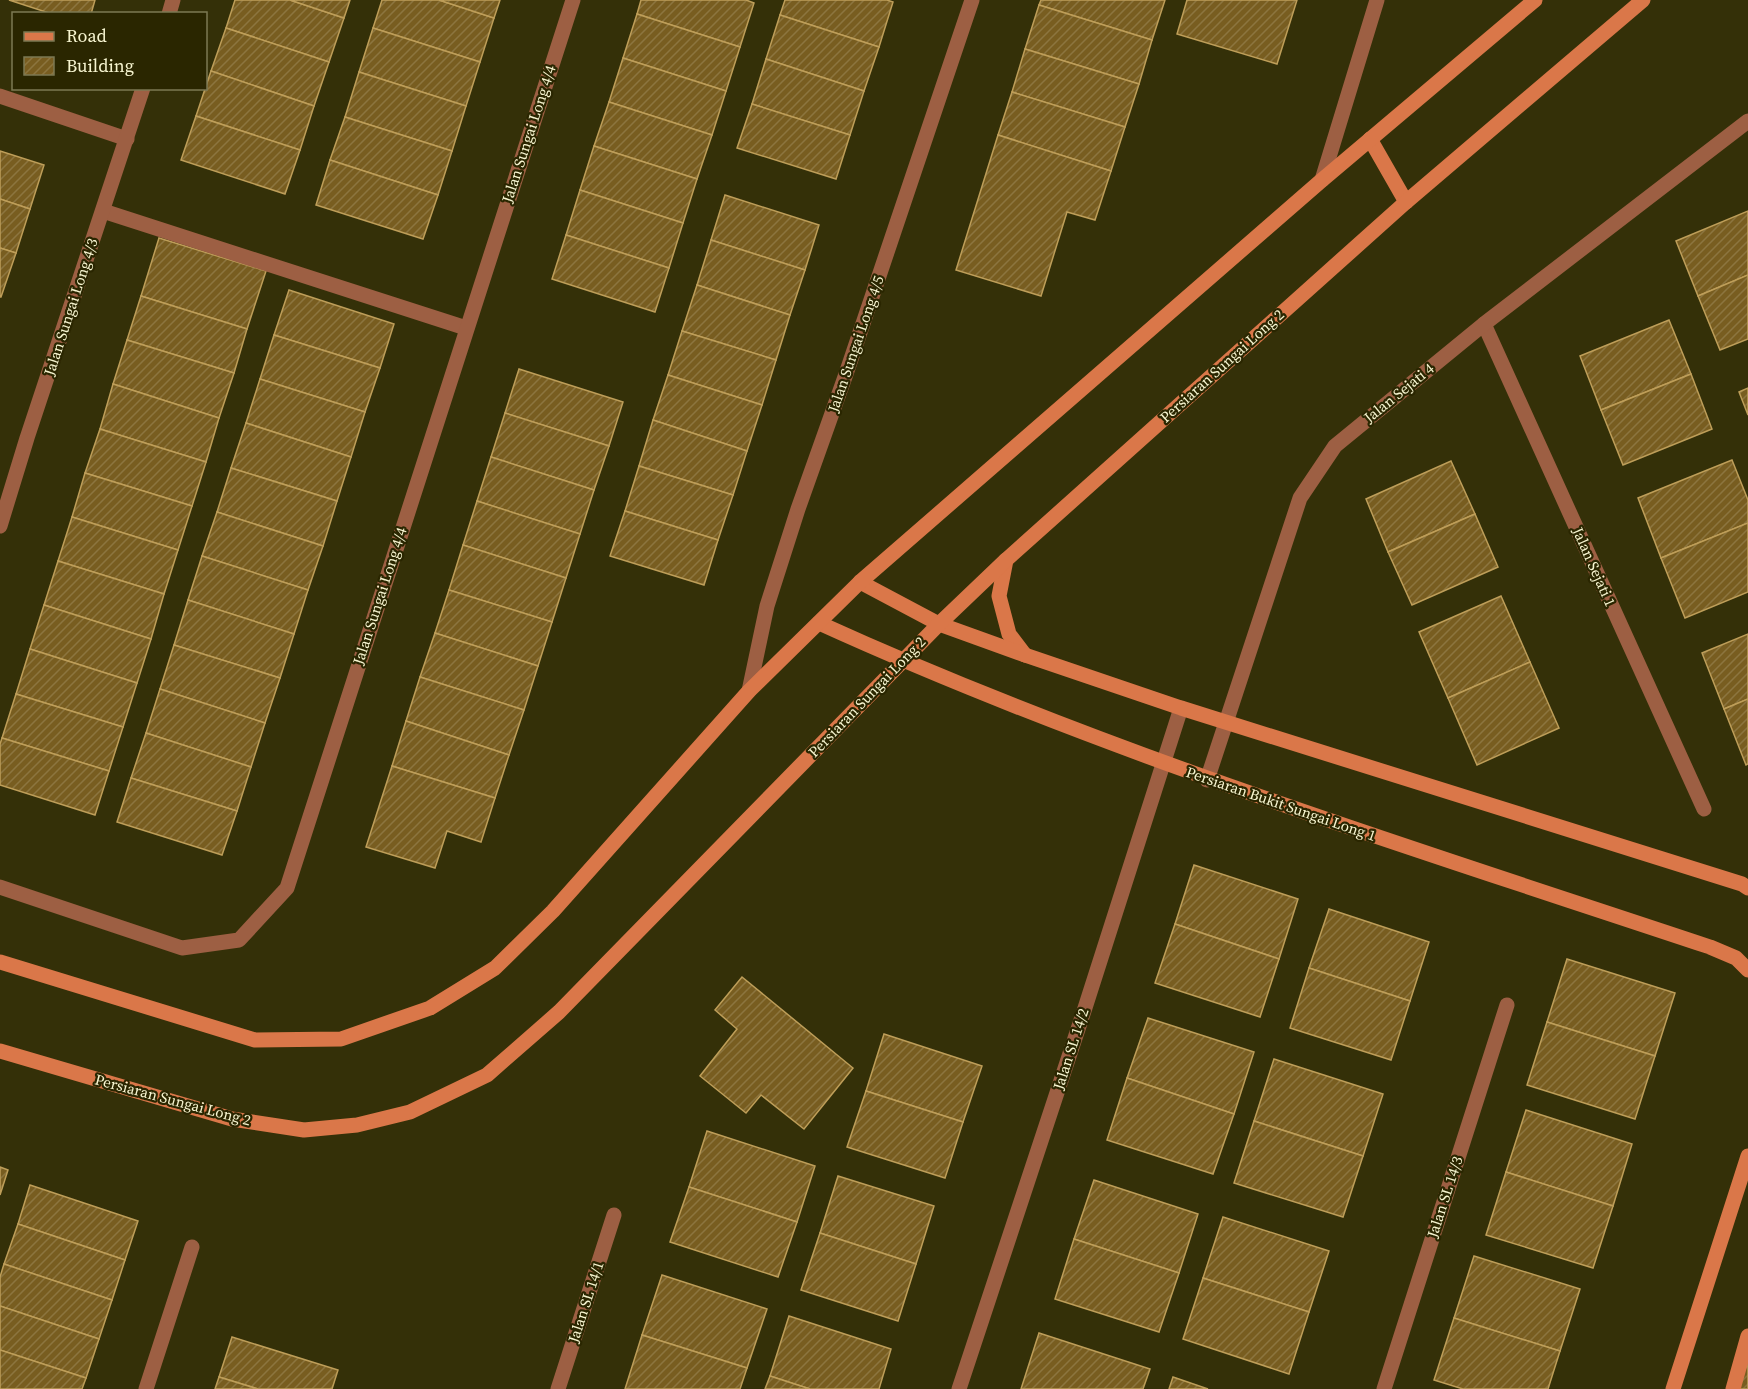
<svg xmlns="http://www.w3.org/2000/svg" width="1748" height="1389" font-family="'Source Serif 4',serif">
<style>
.building{fill:url(#building-hatch);stroke:#be9e59;stroke-width:1.5}
.lines{fill:none;stroke-linecap:round;stroke-linejoin:round}
.lane{stroke:#9d5f43;stroke-width:15}
.street{stroke:#9d5f43;stroke-width:15}
.secondary{stroke:#da7749;stroke-width:15}
.labels{text-anchor:middle;stroke-width:4.5;stroke-linejoin:round;paint-order:stroke}
.street-label{font-size:15px;fill:#f7f5d0;stroke:#2a2600}
</style>
<defs>
<pattern id="building-hatch" width="6" height="6" patternUnits="userSpaceOnUse" patternTransform="scale(1.5)"><rect width="6" height="6" fill="#785d20"/><path d="M-1 1l2-2M0 6l6-6M5 7l2-2" fill="none" stroke="#8c753f"/></pattern>
</defs>
<rect width="100%" height="100%" fill="#343008"/>
<!-- building -->
<g class="building">
<polygon points="9,0 95,0 91,14 52,14"/>
<polygon points="235,0 290,0 344,18 329,62 226,28"/>
<polygon points="290,0 350,0 344,18"/>
<polygon points="382,0 439,0 494,18 480,62 373,28"/>
<polygon points="439,0 500,0 494,18"/>
<polygon points="641,0 746,0 754,3 740,47 637,14"/>
<polygon points="785,0 887,0 893,2 879,47 780,15"/>
<polygon points="1041,0 1165,0 1152,40 1039,5"/>
<polygon points="1187,0 1297,0 1277,64 1177,34"/>
<polygon points="1039,5 1152,40 1139,84 1025,49"/>
<polygon points="637,14 740,47 726,91 623,58"/>
<polygon points="780,15 879,47 864,91 766,59"/>
<polygon points="226,28 329,62 314,106 211,71"/>
<polygon points="373,28 480,62 466,106 359,72"/>
<polygon points="1025,49 1139,84 1125,127 1012,92"/>
<polygon points="623,58 726,91 712,135 609,102"/>
<polygon points="766,59 864,91 850,135 752,104"/>
<polygon points="211,71 314,106 300,150 196,116"/>
<polygon points="359,72 466,106 452,151 345,117"/>
<polygon points="1012,92 1125,127 1111,171 998,135"/>
<polygon points="609,102 712,135 697,179 594,146"/>
<polygon points="752,104 850,135 836,179 737,148"/>
<polygon points="196,116 300,150 285,194 181,160"/>
<polygon points="345,117 452,151 438,195 330,160"/>
<polygon points="998,135 1111,171 1095,220 1067,212 1041,296 956,270"/>
<polygon points="594,146 697,179 683,223 580,190"/>
<polygon points="0,151 44,165 30,209 0,199"/>
<polygon points="330,160 438,195 423,239 316,205"/>
<polygon points="580,190 683,223 669,268 566,235"/>
<polygon points="725,195 819,225 805,270 711,240"/>
<polygon points="0,199 30,209 16,253 0,248"/>
<polygon points="1748,211 1748,275 1698,296 1676,241"/>
<polygon points="566,235 669,268 655,312 552,279"/>
<polygon points="159,238 266,271 247,329 141,296"/>
<polygon points="711,240 805,270 790,315 697,285"/>
<polygon points="0,248 16,253 1,297 0,297"/>
<polygon points="1748,275 1748,339 1720,350 1698,296"/>
<polygon points="697,285 790,315 776,360 682,331"/>
<polygon points="289,290 394,324 380,368 274,335"/>
<polygon points="141,296 247,329 234,373 127,340"/>
<polygon points="1669,320 1691,374 1601,410 1580,356"/>
<polygon points="682,331 776,360 762,405 668,375"/>
<polygon points="274,335 380,368 365,412 260,379"/>
<polygon points="127,340 234,373 219,418 113,384"/>
<polygon points="519,369 623,402 609,446 505,413"/>
<polygon points="1691,374 1712,429 1623,465 1601,410"/>
<polygon points="668,375 762,405 747,451 653,420"/>
<polygon points="260,379 365,412 351,457 246,423"/>
<polygon points="113,384 219,418 206,462 100,429"/>
<polygon points="1748,388 1748,415 1739,392"/>
<polygon points="505,413 609,446 594,490 491,457"/>
<polygon points="653,420 747,451 733,495 639,466"/>
<polygon points="246,423 351,457 337,501 231,468"/>
<polygon points="100,429 206,462 192,506 85,473"/>
<polygon points="491,457 594,490 580,534 477,501"/>
<polygon points="1732,460 1748,500 1748,523 1661,558 1638,498"/>
<polygon points="1451,461 1475,514 1388,552 1366,499"/>
<polygon points="639,466 733,495 718,540 625,511"/>
<polygon points="231,468 337,501 323,546 217,512"/>
<polygon points="85,473 192,506 178,550 72,517"/>
<polygon points="477,501 580,534 566,578 463,545"/>
<polygon points="625,511 718,540 704,585 610,556"/>
<polygon points="217,512 323,546 308,590 202,556"/>
<polygon points="1475,514 1498,567 1412,605 1388,552"/>
<polygon points="72,517 178,550 164,594 58,561"/>
<polygon points="1748,523 1748,592 1685,618 1661,558"/>
<polygon points="463,545 566,578 552,622 449,590"/>
<polygon points="202,556 308,590 294,634 188,600"/>
<polygon points="58,561 164,594 151,639 44,605"/>
<polygon points="449,590 552,622 538,666 435,633"/>
<polygon points="1501,596 1530,662 1448,698 1419,632"/>
<polygon points="188,600 294,634 280,678 174,645"/>
<polygon points="44,605 151,639 137,683 30,649"/>
<polygon points="435,633 538,666 524,710 420,677"/>
<polygon points="1748,634 1748,699 1724,709 1702,653"/>
<polygon points="174,645 280,678 265,723 160,689"/>
<polygon points="30,649 137,683 123,727 16,694"/>
<polygon points="1530,662 1559,728 1477,765 1448,698"/>
<polygon points="420,677 524,710 509,755 406,721"/>
<polygon points="160,689 265,723 251,767 146,733"/>
<polygon points="16,694 123,727 109,771 2,738"/>
<polygon points="1748,699 1748,764 1746,765 1724,709"/>
<polygon points="406,721 509,755 495,798 392,766"/>
<polygon points="146,733 251,767 237,811 131,778"/>
<polygon points="2,738 109,771 95,815 0,785 0,744"/>
<polygon points="392,766 495,798 481,842 447,831 435,868 366,847"/>
<polygon points="131,778 237,811 222,855 117,822"/>
<polygon points="1194,865 1298,899 1279,959 1175,924"/>
<polygon points="1329,909 1429,942 1410,1001 1309,968"/>
<polygon points="1175,924 1279,959 1260,1017 1155,983"/>
<polygon points="1567,959 1675,993 1655,1056 1547,1022"/>
<polygon points="1309,968 1410,1001 1391,1060 1290,1028"/>
<polygon points="742,977 853,1068 804,1129 761,1095 746,1113 700,1076 737,1029 715,1010"/>
<polygon points="1148,1018 1254,1052 1234,1114 1127,1078"/>
<polygon points="1547,1022 1655,1056 1635,1119 1527,1085"/>
<polygon points="884,1034 982,1066 963,1122 866,1091"/>
<polygon points="1274,1059 1383,1094 1363,1156 1254,1121"/>
<polygon points="1127,1078 1234,1114 1213,1174 1107,1140"/>
<polygon points="866,1091 963,1122 945,1178 847,1147"/>
<polygon points="1526,1110 1632,1144 1613,1206 1506,1172"/>
<polygon points="1254,1121 1363,1156 1343,1217 1234,1183"/>
<polygon points="707,1131 815,1166 797,1222 689,1187"/>
<polygon points="0,1167 8,1170 0,1195"/>
<polygon points="1506,1172 1613,1206 1593,1268 1486,1235"/>
<polygon points="838,1176 934,1206 916,1264 820,1233"/>
<polygon points="1094,1180 1198,1214 1179,1273 1074,1239"/>
<polygon points="30,1185 138,1221 125,1260 18,1224"/>
<polygon points="689,1187 797,1222 778,1277 670,1242"/>
<polygon points="1223,1217 1329,1251 1309,1312 1203,1278"/>
<polygon points="18,1224 125,1260 112,1300 4,1264"/>
<polygon points="820,1233 916,1264 898,1321 801,1290"/>
<polygon points="1074,1239 1179,1273 1159,1332 1055,1299"/>
<polygon points="1474,1256 1580,1289 1560,1351 1454,1318"/>
<polygon points="4,1264 112,1300 99,1339 0,1306 0,1277"/>
<polygon points="662,1275 767,1309 747,1368 642,1335"/>
<polygon points="1203,1278 1309,1312 1289,1374 1183,1339"/>
<polygon points="0,1306 99,1339 86,1378 0,1350"/>
<polygon points="789,1316 891,1349 879,1389 810,1389 770,1376"/>
<polygon points="1454,1318 1560,1351 1548,1389 1463,1389 1434,1380"/>
<polygon points="1039,1333 1150,1369 1143,1389 1021,1389"/>
<polygon points="642,1335 747,1368 740,1389 625,1389"/>
<polygon points="232,1337 338,1370 332,1389 258,1389 219,1377"/>
<polygon points="1748,1344 1748,1389 1733,1389"/>
<polygon points="0,1350 86,1378 82,1389 0,1389"/>
<polygon points="770,1376 810,1389 765,1389"/>
<polygon points="219,1377 258,1389 215,1389"/>
<polygon points="1173,1377 1208,1389 1169,1389"/>
</g>
<g class="lines">
<!-- lane -->
<polyline class="lane" points="103,211 466,328"/>
<!-- street -->
<g class="street">
<polyline points="169,14 173,0"/>
<polyline points="0,96 127,139"/>
<polyline points="1322,180 1377,0"/>
<polyline points="1484,324 1704,809"/>
<polyline points="0,526 27,438 143,88"/>
<polyline points="749,691 767,606 798,509 846,374 972,0"/>
<polyline points="1207,780 1300,498 1335,446 1484,324 1748,121"/>
<polyline points="0,887 182,948 239,940 287,888 573,0"/>
<polyline points="146,1389 192,1247"/>
<polyline points="558,1389 614,1215"/>
<polyline points="959,1389 1085,1008 1181,708"/>
<polyline points="1384,1389 1507,1005"/>
</g>
<!-- secondary -->
<g class="secondary">
<polyline points="1370,139 1406,202"/>
<polyline points="1006,560 999,596 1009,634 1025,655"/>
<polyline points="860,582 939,624 1025,655 1181,708 1742,884 1748,888"/>
<path d="M819,623C1107,754 1410,847 1710,947L1736,958L1748,970"/>
<polyline points="0,962 255,1040 341,1039 430,1008 495,968 553,911 749,691 860,582 1322,180 1535,0"/>
<polyline points="0,1051 232,1119 304,1130 357,1125 410,1112 487,1075 559,1012 939,624 1006,560 1406,202 1643,0"/>
<polyline points="1673,1389 1748,1156"/>
<polyline points="1733,1389 1748,1336"/>
</g>
</g>
<g class="labels">
<!-- street labels -->
<g class="street-label">
<text transform="translate(529 134) rotate(-72)" y="5">Jalan Sungai Long 4/4</text>
<text transform="translate(71 307) rotate(-72)" y="5">Jalan Sungai Long 4/3</text>
<text transform="translate(856 344) rotate(-71)" y="5">Jalan Sungai Long 4/5</text>
<text transform="translate(1222 366) rotate(-42)" y="5">Persiaran Sungai Long 2</text>
<text transform="translate(1399 393) rotate(-39)" y="5">Jalan Sejati 4</text>
<text transform="translate(1594 567) rotate(66)" y="5">Jalan Sejati 1</text>
<text transform="translate(380 596) rotate(-72)" y="5">Jalan Sungai Long 4/4</text>
<text transform="translate(867 697) rotate(-46)" y="5">Persiaran Sungai Long 2</text>
<text transform="translate(1281 804) rotate(19)" y="5">Persiaran Bukit Sungai Long 1</text>
<text transform="translate(1071 1049) rotate(-72)" y="5">Jalan SL 14/2</text>
<text transform="translate(173 1100) rotate(15)" y="5">Persiaran Sungai Long 2</text>
<text transform="translate(1445 1197) rotate(-72)" y="5">Jalan SL 14/3</text>
<text transform="translate(586 1302) rotate(-72)" y="5">Jalan SL 14/1</text>
</g>
</g>
<!-- legend -->
<rect x="12" y="12" width="195" height="78" fill="#2a2600" stroke="#7c7953" stroke-width="1.5"/>
<rect x="24" y="32" width="30" height="9" fill="#da7749" stroke="#7c7953" stroke-width="1.5"/>
<text x="66" y="42" font-size="18" fill="#f7f5d0">Road</text>
<rect x="24" y="57" width="30" height="18" fill="url(#building-hatch)" stroke="#7c7953" stroke-width="1.5"/>
<text x="66" y="72" font-size="18" fill="#f7f5d0">Building</text>
</svg>
